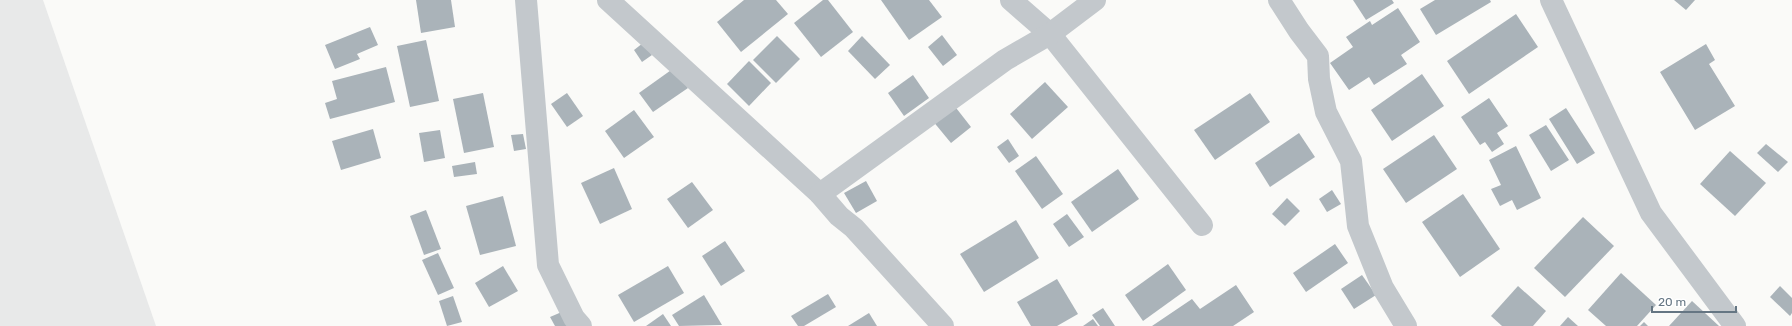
<svg xmlns="http://www.w3.org/2000/svg" width="1792" height="326" font-family="Rubik,sans-serif">
<style>
.built{fill:#e8e9e9}
.building{fill:#aab3b9}
.lines{fill:none;stroke-linecap:round;stroke-linejoin:round}
.street{stroke:#c3c8cc;stroke-width:22}
</style>
<rect width="100%" height="100%" fill="#fafaf8"/>
<!-- built -->
<polygon class="built" points="0,0 43,0 156,326 0,326"/>
<!-- building -->
<g class="building">
<polygon points="416,0 451,0 455,27 421,33"/>
<polygon points="744,0 776,0 788,14 741,52 717,22"/>
<polygon points="823,0 828,0 853,32 821,57 794,23"/>
<polygon points="881,0 929,0 942,17 909,40"/>
<polygon points="1353,0 1392,0 1394,3 1366,20"/>
<polygon points="1435,0 1490,0 1491,2 1436,35 1420,9"/>
<polygon points="1674,0 1695,0 1686,10"/>
<polygon points="1398,8 1420,42 1401,55 1407,64 1374,85 1369,77 1349,90 1330,63 1353,47 1346,37 1370,21 1372,25"/>
<polygon points="1516,14 1538,47 1469,94 1447,61"/>
<polygon points="370,27 378,45 357,54 360,59 335,69 325,45"/>
<polygon points="942,35 957,55 943,66 928,47"/>
<polygon points="777,36 800,59 776,83 753,60"/>
<polygon points="862,36 890,65 875,79 848,51"/>
<polygon points="426,40 439,101 410,107 397,46"/>
<polygon points="643,43 652,55 642,62 634,50"/>
<polygon points="1706,44 1715,60 1709,64 1735,106 1695,130 1660,72"/>
<polygon points="749,61 771,83 749,106 727,84"/>
<polygon points="386,67 395,102 330,119 325,103 337,99 332,81"/>
<polygon points="674,68 688,88 653,112 639,93"/>
<polygon points="1422,74 1444,106 1392,141 1371,110"/>
<polygon points="913,75 929,98 904,116 888,93"/>
<polygon points="1045,82 1068,107 1032,139 1010,114"/>
<polygon points="483,93 494,147 464,153 453,99"/>
<polygon points="567,93 583,116 567,127 551,104"/>
<polygon points="1250,93 1270,122 1215,160 1194,130"/>
<polygon points="1489,98 1508,126 1497,133 1504,144 1492,152 1485,142 1480,145 1461,117"/>
<polygon points="953,104 971,127 951,143 932,120"/>
<polygon points="1566,108 1595,153 1577,164 1549,119"/>
<polygon points="634,110 654,137 624,158 605,131"/>
<polygon points="1546,125 1569,160 1551,171 1529,135"/>
<polygon points="373,129 381,158 341,170 332,141"/>
<polygon points="440,130 445,158 424,162 419,133"/>
<polygon points="1299,133 1315,157 1270,187 1255,163"/>
<polygon points="523,134 526,149 514,151 511,135"/>
<polygon points="1434,135 1457,169 1406,203 1383,169"/>
<polygon points="1008,139 1019,156 1009,163 997,147"/>
<polygon points="1766,144 1788,162 1778,172 1757,153"/>
<polygon points="1516,146 1541,198 1517,210 1512,200 1500,206 1491,189 1501,185 1489,160"/>
<polygon points="1730,151 1766,183 1735,216 1700,184"/>
<polygon points="1036,156 1063,194 1042,209 1015,171"/>
<polygon points="475,162 477,174 454,177 452,166"/>
<polygon points="614,168 632,209 600,224 581,183"/>
<polygon points="1118,169 1139,199 1092,232 1071,202"/>
<polygon points="866,181 877,201 856,213 844,193"/>
<polygon points="692,182 713,210 688,228 667,199"/>
<polygon points="1332,190 1341,204 1327,212 1319,199"/>
<polygon points="1463,194 1500,249 1460,277 1422,222"/>
<polygon points="503,196 516,246 480,255 466,206"/>
<polygon points="1287,198 1300,211 1285,226 1272,214"/>
<polygon points="426,210 441,249 424,255 410,216"/>
<polygon points="1067,214 1084,237 1069,247 1053,224"/>
<polygon points="1583,217 1614,246 1565,297 1534,268"/>
<polygon points="1016,220 1039,258 984,292 960,254"/>
<polygon points="725,241 745,271 721,286 702,256"/>
<polygon points="1335,244 1348,263 1306,292 1293,273"/>
<polygon points="438,253 454,288 438,295 422,260"/>
<polygon points="1168,264 1186,290 1143,321 1125,295"/>
<polygon points="503,266 518,291 489,307 475,283"/>
<polygon points="668,266 684,293 634,322 618,295"/>
<polygon points="1621,273 1656,305 1637,326 1606,326 1588,310"/>
<polygon points="1362,275 1376,295 1354,309 1341,289"/>
<polygon points="1057,279 1078,314 1057,326 1031,326 1017,302"/>
<polygon points="1236,285 1254,312 1233,326 1152,326 1192,299 1200,309"/>
<polygon points="1518,286 1546,311 1533,326 1502,326 1491,316"/>
<polygon points="1780,286 1792,298 1792,313 1790,316 1770,297"/>
<polygon points="828,294 836,307 804,326 798,326 791,316"/>
<polygon points="704,295 722,325 679,326 672,315"/>
<polygon points="453,296 462,322 447,326 439,301"/>
<polygon points="1692,301 1719,326 1669,326"/>
<polygon points="1103,308 1115,326 1100,326 1092,315"/>
<polygon points="564,311 571,326 555,326 550,317"/>
<polygon points="869,313 877,326 848,326"/>
<polygon points="663,314 671,326 646,326"/>
<polygon points="1568,317 1578,326 1560,326"/>
<polygon points="1093,319 1098,326 1083,326"/>
<polygon points="1644,322 1648,326 1640,326"/>
</g>
<g class="lines">
<!-- street -->
<g class="street">
<polyline points="526,0 548,265 574,318 581,326"/>
<polyline points="608,0 820,194"/>
<polyline points="1011,0 1050,34 1202,225"/>
<polyline points="1279,0 1299,31 1318,56 1319,79 1326,112 1351,161 1358,226 1383,288 1406,326"/>
<polyline points="1551,0 1651,213 1735,326"/>
<polyline points="943,326 854,228 839,216 820,194 1005,60 1050,34 1095,0"/>
</g>
</g>
<!-- scale -->
<path d="M1652 306v6h84v-6" fill="none" stroke="#657683" stroke-width="2"/>
<text x="1658" y="306" font-size="12" fill="#657683" stroke="#ffffff" stroke-width="3" paint-order="stroke">20 m</text>
</svg>
